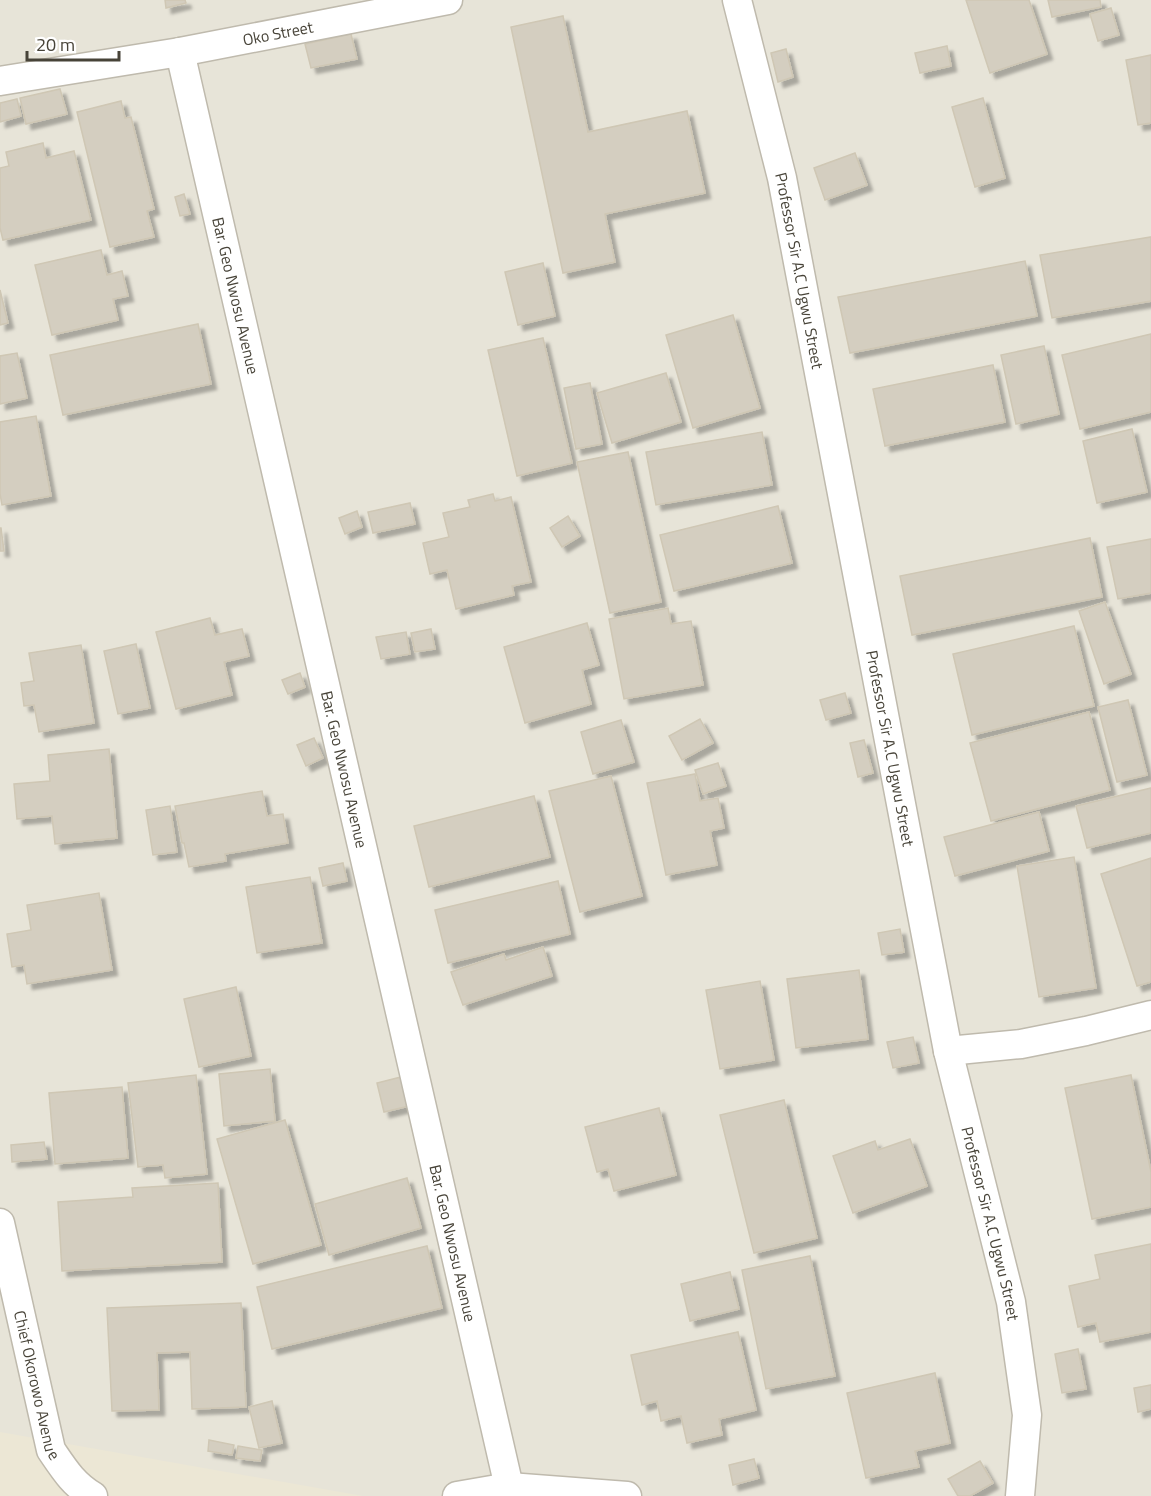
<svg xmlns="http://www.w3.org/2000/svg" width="1151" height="1496" font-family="'Titillium Web',sans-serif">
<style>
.residential{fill:#e7e4d8}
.education{fill:#ece7d5}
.building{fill:#d4cec0;stroke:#cfc7b4;stroke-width:1.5;filter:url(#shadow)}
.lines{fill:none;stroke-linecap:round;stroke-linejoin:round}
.minor-casing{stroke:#bfbaad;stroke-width:31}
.minor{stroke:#fff;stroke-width:28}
.labels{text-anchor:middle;stroke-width:6;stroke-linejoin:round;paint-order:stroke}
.street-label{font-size:16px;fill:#474338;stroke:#fff}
</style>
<defs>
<filter id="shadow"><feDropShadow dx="5.5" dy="5.5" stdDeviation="1.5" flood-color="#0004"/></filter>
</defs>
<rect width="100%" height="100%" fill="#f4f2ea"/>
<!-- residential -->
<rect class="residential" x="0" y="0" width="1151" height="1496"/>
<!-- education -->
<polygon class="education" points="0,1432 363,1496 0,1496"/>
<!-- building -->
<g class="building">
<polygon points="165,0 185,0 186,3 166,8"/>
<polygon points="966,0 1029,0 1047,54 990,73"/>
<polygon points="1048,0 1100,0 1101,7 1052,17"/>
<polygon points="1111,8 1119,35 1098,41 1090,14"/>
<polygon points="563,16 588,132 687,111 705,193 605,214 615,262 563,273 511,27"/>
<polygon points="351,34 357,59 311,68 305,44"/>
<polygon points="947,46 951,66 920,73 915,53"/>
<polygon points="786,49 793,77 778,82 771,53"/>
<polygon points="1151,55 1151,123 1138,125 1126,60"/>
<polygon points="60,89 67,114 26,124 20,98"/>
<polygon points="983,98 1005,178 975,187 952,107"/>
<polygon points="17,99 21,116 0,122 0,103"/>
<polygon points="121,101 125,118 131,117 154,209 147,211 154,237 110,247 77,112"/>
<polygon points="43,143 46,158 74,151 91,220 3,240 0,228 0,168 9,166 6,152"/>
<polygon points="855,153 867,185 825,200 814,168"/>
<polygon points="184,194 190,214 180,216 175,197"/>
<polygon points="1151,237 1151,301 1052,318 1040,255"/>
<polygon points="101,250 107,275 122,271 128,296 113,299 118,320 52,335 35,265"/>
<polygon points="1025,261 1037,316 850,353 838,297"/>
<polygon points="543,263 555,316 518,325 505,272"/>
<polygon points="0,290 8,323 0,325"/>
<polygon points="733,315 760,408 693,428 666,335"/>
<polygon points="198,324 211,384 63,415 50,355"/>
<polygon points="1151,334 1151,412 1080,429 1062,355"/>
<polygon points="543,338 572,463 517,476 488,350"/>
<polygon points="1044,346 1059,414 1016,424 1001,355"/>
<polygon points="17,353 27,398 0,404 0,356"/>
<polygon points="993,365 1005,422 885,446 873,389"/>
<polygon points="666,373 681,422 612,443 597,393"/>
<polygon points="590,383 602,444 576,449 564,388"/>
<polygon points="36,416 51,496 2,505 0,494 0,422"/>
<polygon points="1132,429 1147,492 1097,503 1083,441"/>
<polygon points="762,432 772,485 656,505 646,452"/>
<polygon points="628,452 661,602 610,613 577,462"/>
<polygon points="493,494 495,501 511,497 531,582 512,586 514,595 456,609 447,570 430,574 423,543 449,537 443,513 470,507 468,500"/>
<polygon points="410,503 415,524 373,533 368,512"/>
<polygon points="778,506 792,563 674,591 660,535"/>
<polygon points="357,511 362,527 345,534 339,518"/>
<polygon points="568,516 580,536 562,547 550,528"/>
<polygon points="0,528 1,528 4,551 0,551"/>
<polygon points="1090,538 1102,597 912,635 900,576"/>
<polygon points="1151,539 1151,593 1118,599 1107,547"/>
<polygon points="1105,602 1131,674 1104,684 1079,611"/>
<polygon points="668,608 671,624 691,621 703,685 624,699 609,619"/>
<polygon points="210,618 215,635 242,629 249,656 224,662 232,695 176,709 156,632"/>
<polygon points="587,623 599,665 582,670 591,704 525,723 504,647"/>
<polygon points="1074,626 1094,706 972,735 953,654"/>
<polygon points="431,629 435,649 415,652 411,633"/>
<polygon points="406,632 410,654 381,659 376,637"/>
<polygon points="136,644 150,708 118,714 104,651"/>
<polygon points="81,645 94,723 39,732 34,705 24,706 21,683 34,681 29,653"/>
<polygon points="300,673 305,687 288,694 282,680"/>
<polygon points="845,693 851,713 826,720 820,700"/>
<polygon points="1128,700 1147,775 1117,782 1098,707"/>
<polygon points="1089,712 1110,790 991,821 970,743"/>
<polygon points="700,719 713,743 682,760 669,736"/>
<polygon points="621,720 634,762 593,774 581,732"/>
<polygon points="314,738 323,758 306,766 297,745"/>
<polygon points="864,740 873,773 858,777 850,743"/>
<polygon points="109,749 117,838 55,844 52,816 17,819 14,784 50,781 48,755"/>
<polygon points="718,763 726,786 703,794 695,770"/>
<polygon points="695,774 700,801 718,798 724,828 710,831 717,865 666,875 647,783"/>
<polygon points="611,776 642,896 580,912 549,791"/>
<polygon points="1151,788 1151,833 1087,848 1076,806"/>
<polygon points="262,791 267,816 283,814 288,843 225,854 226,861 189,867 184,843 182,843 175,806"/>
<polygon points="534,796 550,857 429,887 414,826"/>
<polygon points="170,806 177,852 153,855 146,810"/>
<polygon points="1039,812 1049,851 955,876 944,837"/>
<polygon points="1074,857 1096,988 1039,997 1017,866"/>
<polygon points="1151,858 1151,982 1137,986 1101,874"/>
<polygon points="343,863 347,881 323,886 319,868"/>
<polygon points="310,877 322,943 257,953 246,887"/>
<polygon points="558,881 570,934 448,963 435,910"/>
<polygon points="99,893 112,970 27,984 24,965 12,967 7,934 31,930 27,905"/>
<polygon points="900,929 904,952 882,955 878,933"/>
<polygon points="543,947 552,976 463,1005 451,972 504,954 506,960"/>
<polygon points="859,970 868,1039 796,1048 787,979"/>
<polygon points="760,981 774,1060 720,1069 706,990"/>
<polygon points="236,987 251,1056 199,1067 184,999"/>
<polygon points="913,1037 919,1063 893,1068 887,1042"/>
<polygon points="270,1069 275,1121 224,1126 219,1074"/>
<polygon points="196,1075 207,1174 165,1178 163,1165 138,1167 128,1083"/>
<polygon points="1131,1075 1151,1172 1151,1207 1092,1219 1065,1088"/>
<polygon points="401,1077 409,1106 384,1112 377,1083"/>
<polygon points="122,1087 128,1158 55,1164 49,1093"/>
<polygon points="784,1100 817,1238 754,1253 720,1115"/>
<polygon points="659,1108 676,1175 614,1191 608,1169 597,1172 585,1127"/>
<polygon points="285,1120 321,1245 253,1264 217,1139"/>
<polygon points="910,1139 927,1186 853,1213 833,1156 875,1141 878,1150"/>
<polygon points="44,1142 47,1159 12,1162 11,1145"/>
<polygon points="407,1178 421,1228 329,1255 315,1204"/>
<polygon points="218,1183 222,1262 62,1271 58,1202 133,1197 132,1188"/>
<polygon points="1151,1244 1151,1332 1100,1342 1096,1323 1078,1327 1069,1286 1100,1279 1095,1255"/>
<polygon points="427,1246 442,1308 272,1349 257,1287"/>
<polygon points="810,1256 835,1376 766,1389 742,1270"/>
<polygon points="730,1272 739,1309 690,1321 681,1284"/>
<polygon points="241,1303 246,1407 192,1409 190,1352 157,1353 159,1410 112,1411 107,1308"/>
<polygon points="738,1332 756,1410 719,1419 722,1435 687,1443 681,1416 661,1421 657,1401 642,1405 631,1355"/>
<polygon points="1078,1349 1086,1389 1062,1393 1055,1354"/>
<polygon points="935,1373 950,1443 915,1451 919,1467 866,1478 847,1393"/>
<polygon points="1151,1385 1151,1409 1138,1412 1134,1388"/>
<polygon points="272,1401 282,1443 259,1448 249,1407"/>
<polygon points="209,1440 234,1445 232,1455 208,1451"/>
<polygon points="238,1446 262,1450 260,1461 236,1458"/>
<polygon points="754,1459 759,1478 733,1485 729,1465"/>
<polygon points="980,1461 993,1483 970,1496 958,1496 948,1479"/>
</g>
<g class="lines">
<!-- minor casing -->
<g class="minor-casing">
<g id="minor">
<path id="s1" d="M737,0L782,178L948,1051L1011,1302L1027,1415L1020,1496"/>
<path id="s2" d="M180,52L509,1487"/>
<path id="s3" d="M0,81L180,52L448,0"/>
<polyline points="948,1051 1021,1044 1086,1031 1151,1015"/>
<path id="s4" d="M0,1223L51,1450C64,1469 73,1484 93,1496"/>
<polyline points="457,1496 509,1487 627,1496"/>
</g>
</g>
<!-- minor -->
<use href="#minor" class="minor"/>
</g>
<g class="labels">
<!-- street labels -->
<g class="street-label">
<text dy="6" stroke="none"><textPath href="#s3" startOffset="282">Oko Street</textPath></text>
<text dy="6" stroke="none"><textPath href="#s1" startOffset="278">Professor Sir A.C Ugwu Street</textPath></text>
<text dy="6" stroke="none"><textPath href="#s2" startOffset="250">Bar. Geo Nwosu Avenue</textPath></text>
<text dy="6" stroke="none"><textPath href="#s1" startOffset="764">Professor Sir A.C Ugwu Street</textPath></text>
<text dy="6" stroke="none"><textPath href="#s2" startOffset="736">Bar. Geo Nwosu Avenue</textPath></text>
<text dy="6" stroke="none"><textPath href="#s1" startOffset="1250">Professor Sir A.C Ugwu Street</textPath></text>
<text dy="6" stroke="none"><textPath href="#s2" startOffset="1222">Bar. Geo Nwosu Avenue</textPath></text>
<text dy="6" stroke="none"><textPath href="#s4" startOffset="166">Chief Okorowo Avenue</textPath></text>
</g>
</g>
<!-- scale -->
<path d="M27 51v9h92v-9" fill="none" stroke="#474338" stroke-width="3"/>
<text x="36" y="51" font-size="18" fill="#474338" stroke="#ffffff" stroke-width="4.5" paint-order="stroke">20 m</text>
</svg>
